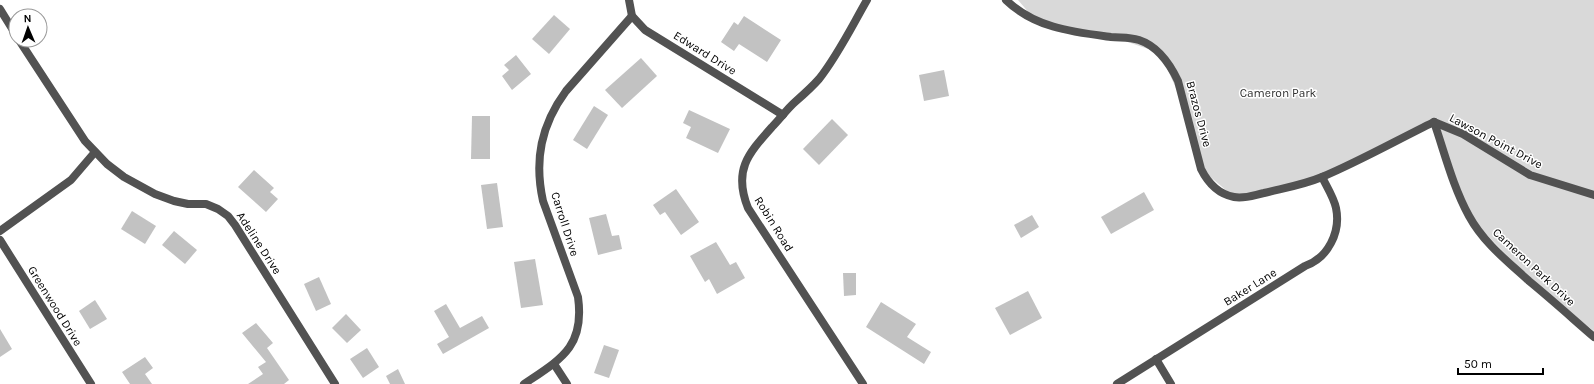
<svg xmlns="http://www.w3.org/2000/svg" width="1594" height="384" font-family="Karla,sans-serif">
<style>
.green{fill:#d9d9d9}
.building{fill:#c2c2c2}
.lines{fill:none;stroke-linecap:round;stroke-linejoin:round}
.street{stroke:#525252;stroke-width:8}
.labels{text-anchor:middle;stroke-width:3;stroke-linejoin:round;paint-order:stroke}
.street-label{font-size:12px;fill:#000;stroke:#fff}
.park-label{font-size:12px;fill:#303030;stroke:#fff}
</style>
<rect width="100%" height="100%" fill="#fff"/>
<!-- green -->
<polygon class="green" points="1018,0 1594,0 1594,331 1544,293 1470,218 1434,122 1322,177 1234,197 1201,169 1185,108 1160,53 1113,37 1036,21"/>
<!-- building -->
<g class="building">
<polygon points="554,15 570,29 549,54 532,39"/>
<polygon points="744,16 781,40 767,62 739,44 734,51 721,42 734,22 738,25"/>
<polygon points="516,55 531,74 512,90 502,76 509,70 504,65"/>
<polygon points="641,58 657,76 622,108 605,90"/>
<polygon points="944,70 949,96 924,101 919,75"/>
<polygon points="594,106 608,115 587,149 573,140"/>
<polygon points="689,110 730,129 718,153 686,138 691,127 683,123"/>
<polygon points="472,116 490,116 490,159 471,159"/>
<polygon points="832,119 848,135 819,165 803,149"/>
<polygon points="254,170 274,188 270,192 278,199 266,212 238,187"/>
<polygon points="497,183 503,227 487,229 481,185"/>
<polygon points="676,189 699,222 681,235 665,212 660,215 653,205"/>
<polygon points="1144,192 1154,210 1111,234 1101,217"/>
<polygon points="132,211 156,226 145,244 121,229"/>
<polygon points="606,214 612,236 619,235 622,249 598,255 589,218"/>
<polygon points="1032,215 1039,227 1021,238 1014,225"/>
<polygon points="174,231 197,250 185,264 162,245"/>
<polygon points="716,242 730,265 736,262 745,278 717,294 709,279 705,282 690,256"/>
<polygon points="535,259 543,305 521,308 514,262"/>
<polygon points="843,273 856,273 856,295 844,296"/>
<polygon points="319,277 331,304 316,311 304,284"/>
<polygon points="1028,291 1042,318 1010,335 995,308"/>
<polygon points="95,300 107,319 90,329 79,311"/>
<polygon points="881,302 916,324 907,337 931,352 924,364 866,327"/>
<polygon points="446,304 460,328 482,316 489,328 443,354 437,344 449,337 434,311"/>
<polygon points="346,314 361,330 347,343 332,328"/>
<polygon points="256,323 273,343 267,348 289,380 284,384 248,384 263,374 258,367 266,362 242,333"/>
<polygon points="0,329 12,349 0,357"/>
<polygon points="604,345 619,350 609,378 594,373"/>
<polygon points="367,348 379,367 363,378 350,359"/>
<polygon points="145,357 153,368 145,374 152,384 130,384 122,372"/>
<polygon points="398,369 405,384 390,384 386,376"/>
</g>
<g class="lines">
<!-- street -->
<g class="street">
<polyline points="629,0 632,16 645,30 783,115"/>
<path d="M1006,0C1035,28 1073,32 1111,37C1121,38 1129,37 1139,40C1157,46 1170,64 1178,81L1201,169C1208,183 1218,194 1234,197C1245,199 1254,195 1264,193C1284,188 1303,185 1322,177C1360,161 1397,140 1434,122"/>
<polyline points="0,9 16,35"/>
<polyline points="19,40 85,141 107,164 124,177 155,194 174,201 188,204 206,204 218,209 228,216 235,225 335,384"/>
<path d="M1434,122C1445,154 1453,187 1469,216C1483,242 1507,261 1529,281C1551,299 1572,318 1594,337"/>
<polyline points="1434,122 1463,134 1530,175 1594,195"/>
<polyline points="0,231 71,180 95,152"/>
<polyline points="0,240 91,384"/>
<polyline points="1156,359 1171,384"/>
<polyline points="554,364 567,384"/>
<path d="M524,384C561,359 585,347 578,297L543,201C534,160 541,125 566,91L632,16"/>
<path d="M863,384L748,208C733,170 748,154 772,127C780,119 787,109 795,102C803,95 812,87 819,79C838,55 852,26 867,0"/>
<path d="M1117,384L1305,266C1328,258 1341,232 1336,208C1334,198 1327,187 1322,177"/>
</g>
</g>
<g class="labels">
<!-- street labels -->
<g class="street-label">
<text transform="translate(705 53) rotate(32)" y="4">Edward Drive</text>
<text transform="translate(1199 114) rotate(75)" y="4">Brazos Drive</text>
<text transform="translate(1496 141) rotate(28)" y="4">Lawson Point Drive</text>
<text transform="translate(565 224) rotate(72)" y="4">Carroll Drive</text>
<text transform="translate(774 224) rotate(58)" y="4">Robin Road</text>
<text transform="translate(259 243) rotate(57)" y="4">Adeline Drive</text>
<text transform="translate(1534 267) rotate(43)" y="4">Cameron Park Drive</text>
<text transform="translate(1250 287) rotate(-32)" y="4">Baker Lane</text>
<text transform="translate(55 306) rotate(58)" y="4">Greenwood Drive</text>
</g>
<!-- park labels -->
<g class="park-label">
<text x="1278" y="97">Cameron Park</text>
</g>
</g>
<!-- north arrow -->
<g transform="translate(28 28) rotate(358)"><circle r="19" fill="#ffffff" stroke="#999999"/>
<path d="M0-3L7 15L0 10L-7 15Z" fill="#000000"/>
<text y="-6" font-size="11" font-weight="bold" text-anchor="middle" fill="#000000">N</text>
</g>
<!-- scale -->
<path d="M1458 368v6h85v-6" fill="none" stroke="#000000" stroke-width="2"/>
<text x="1464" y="368" font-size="12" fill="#000000" stroke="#ffffff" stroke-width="3" paint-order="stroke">50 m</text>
</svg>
